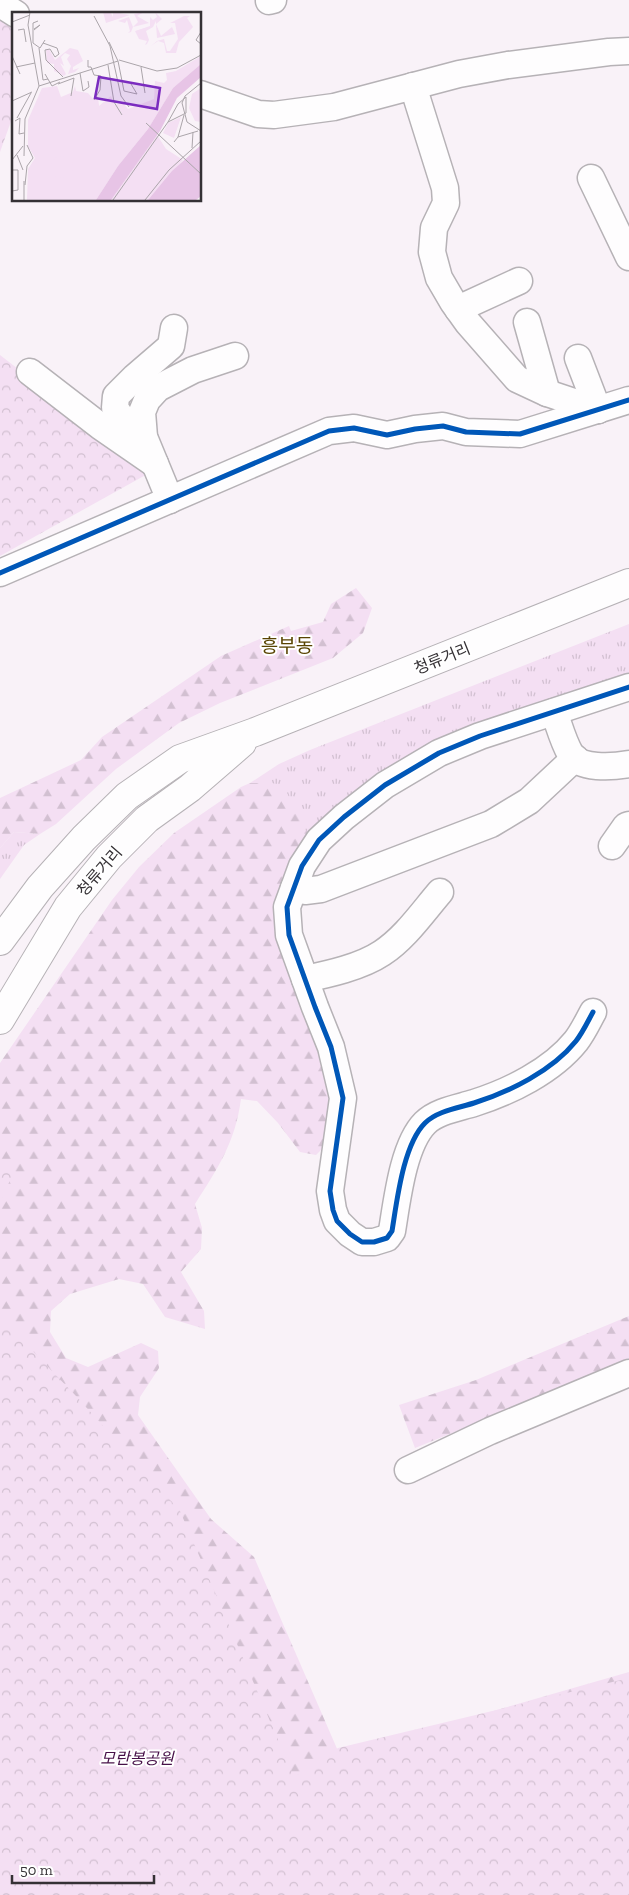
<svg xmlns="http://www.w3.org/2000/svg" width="629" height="1895" font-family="'Zilla Slab','Noto Sans KR',serif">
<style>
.grass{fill:url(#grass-tufts)}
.forest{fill:url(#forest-firs)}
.park{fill:url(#park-crowns)}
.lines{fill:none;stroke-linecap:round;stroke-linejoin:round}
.minor-casing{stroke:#b6b2b6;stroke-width:29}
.major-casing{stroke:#b6b2b6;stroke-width:30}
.minor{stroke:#fefdfe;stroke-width:26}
.major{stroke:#fefdfe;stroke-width:28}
.cycleway-casing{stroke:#fff;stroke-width:8}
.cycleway{stroke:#0057b8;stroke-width:5}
.labels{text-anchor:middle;stroke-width:4;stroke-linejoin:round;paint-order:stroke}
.street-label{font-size:16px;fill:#353135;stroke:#fff}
.park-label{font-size:16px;font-style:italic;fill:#461048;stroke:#fff}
.quarter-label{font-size:19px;fill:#584301;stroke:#fff}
.inset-road{fill:none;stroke:#aba5aa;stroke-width:1}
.view{fill:#7b2cbf;fill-opacity:0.15;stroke:#7b2cbf;stroke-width:2.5}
.inset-edge{fill:none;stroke:#353135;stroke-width:2.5}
</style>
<defs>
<pattern id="grass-tufts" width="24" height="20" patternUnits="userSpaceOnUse" patternTransform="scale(1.25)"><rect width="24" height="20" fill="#f4dff3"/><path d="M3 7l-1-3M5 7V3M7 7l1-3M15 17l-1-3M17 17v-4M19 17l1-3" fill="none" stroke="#d2c0d1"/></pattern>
<pattern id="forest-firs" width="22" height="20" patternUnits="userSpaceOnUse" patternTransform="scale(1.25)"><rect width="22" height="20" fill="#f4dff3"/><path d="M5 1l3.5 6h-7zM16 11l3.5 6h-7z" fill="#d2c0d1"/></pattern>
<pattern id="park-crowns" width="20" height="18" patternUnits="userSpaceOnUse" patternTransform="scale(1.25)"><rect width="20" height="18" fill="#f4dff3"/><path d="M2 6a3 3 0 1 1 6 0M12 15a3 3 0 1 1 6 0" fill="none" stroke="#d2c0d1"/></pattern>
</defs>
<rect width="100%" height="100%" fill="#f9f2f8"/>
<!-- grass -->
<g class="grass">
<polygon points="629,624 629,679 482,727 310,839 272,783 250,783 279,764 310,750"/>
<polygon points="14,832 40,834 24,845 0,879 0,848"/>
</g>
<!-- forest -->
<g class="forest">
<polygon points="356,588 372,608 363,633 333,658 220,703 179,723 116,769 56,824 40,834 14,832 0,848 0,798 81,760 102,737 221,656 289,626 291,631 323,622 331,604"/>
<path d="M250,783H272L284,787L310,839L285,885L311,1023L334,1097L331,1140L316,1155L300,1152L278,1123L257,1101L241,1099C235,1143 218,1168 195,1204L202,1228L201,1249L181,1272L204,1311L205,1329L165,1317L143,1284L119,1279L70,1294L51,1311L50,1332L66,1358L88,1367L141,1343L158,1351L159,1368L140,1397L138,1415L211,1519L254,1557L338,1751L375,1745L629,1672V1895L0,1746V1063L112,900L139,867L174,833L241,787Z"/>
<polygon points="629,1316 629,1361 415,1448 399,1405 476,1380"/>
</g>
<!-- park -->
<g class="park">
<polygon points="0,16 14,24 14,113 0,152"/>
<polygon points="0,355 151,472 0,556"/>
<polygon points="0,1163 13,1174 0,1202"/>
<polygon points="0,1317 76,1396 180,1511 294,1777 338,1748 629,1678 629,1895 0,1895"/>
</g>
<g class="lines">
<!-- minor casing -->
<g class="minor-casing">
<g id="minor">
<polyline points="269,1 273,0"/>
<polyline points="0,4 16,14"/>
<polyline points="413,86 445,188 446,203 434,228 432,252 439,278 453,302 468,323 517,379 547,393 598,410"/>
<polyline points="200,94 258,114 274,115 334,107 459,74 508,65 609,52 629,51"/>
<polyline points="591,178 629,257"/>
<polyline points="458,309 519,281"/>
<polyline points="527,322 547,393"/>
<polyline points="578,358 598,410"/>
<polyline points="30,372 100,426 155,464"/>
<polyline points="144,437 125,423 115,408 116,396 135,377 171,346 174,328"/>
<polyline points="170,500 144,437 142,412 147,400 158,388 193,370 235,356"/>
<polyline points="0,573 329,431 354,428 387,435 415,429 443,426 466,432 520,434 629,400"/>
<path d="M554,712C559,725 563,741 570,753C579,770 613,767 629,764"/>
<polyline points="612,846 626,826 629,825"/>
<polyline points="294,888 305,891 321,889 491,824 529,801 575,758"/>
<path d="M305,979C329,974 361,967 382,953C405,938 422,913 440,892"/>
<path d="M593,1012C588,1021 583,1032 576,1041C552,1071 509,1092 474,1103C458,1108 437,1111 425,1123C403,1145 397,1201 392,1231L387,1238L374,1242H362L350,1234L337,1221L333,1210L330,1191L343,1098L331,1047L315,1007L289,935L287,907L302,866L319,840L344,817L385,785L439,753L480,736L629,687"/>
<polyline points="408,1470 490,1431 629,1373"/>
</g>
</g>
<!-- major casing -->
<g class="major-casing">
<g id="major">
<polyline points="0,941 40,887 84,838 127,796 180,759 255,732 629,583"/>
<polyline points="0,1020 68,907 109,857 147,819 190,788 242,743"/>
</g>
</g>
<!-- minor -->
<use href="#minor" class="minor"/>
<!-- major -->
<use href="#major" class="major"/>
<!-- cycleway casing -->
<g class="cycleway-casing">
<g id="cycleway">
<polyline points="0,573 329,431 354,428 387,435 415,429 443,426 466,432 520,434 629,400"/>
<path d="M593,1012C588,1021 583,1032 576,1041C552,1071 509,1092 474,1103C458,1108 437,1111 425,1123C403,1145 397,1201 392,1231L387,1238L374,1242H362L350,1234L337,1221L333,1210L330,1191L343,1098L331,1047L315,1007L289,935L287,907L302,866L319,840L344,817L385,785L439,753L480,736L629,687"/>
</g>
</g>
<!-- cycleway -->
<use href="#cycleway" class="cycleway"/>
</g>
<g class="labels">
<!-- street labels -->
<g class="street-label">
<text transform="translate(442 658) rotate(-22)" y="6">청류거리</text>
<text transform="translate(99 871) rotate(-49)" y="6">청류거리</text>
</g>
<!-- park labels -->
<g class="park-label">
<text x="137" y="1764">모란봉공원</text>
</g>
<!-- quarter labels -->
<g class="quarter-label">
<text x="287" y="652">흥부동</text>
</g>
</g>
<!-- overview -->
<g transform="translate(12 12)">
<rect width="189" height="189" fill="#f9f2f8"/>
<path d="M172,4H178L175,6L181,15L167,30L164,41H154L152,31L146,29L139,34L145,29L152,27L155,39H158L166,27L163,11H158ZM169,105L162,126L151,121L156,111Z" fill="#f4dff3"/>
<path d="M91,0L99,1L101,5V0L118,3L94,11ZM132,0L125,4L137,11L121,15L119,20L116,21L118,19L115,8L113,11L106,9L117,5L121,15L126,10L122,2ZM143,0L150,7L144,12V9L141,15L134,19L137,28L135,32L133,33L135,29L127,27L123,19L138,14V5L141,8L145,5ZM144,12L149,24L160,15L163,22L145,26ZM58,36L66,38L71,49L61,55V58L67,56L63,60L56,62L59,54L55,47L58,43L53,41L49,45L52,54L48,51L54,62L52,64L42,59V52L35,51L34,38L37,37L43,48Z" fill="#f4dff3"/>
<path d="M189,44V52L161,76L136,117L106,154L84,188H15L16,157L23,146L16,134V108L30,76L45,74L49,85L61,80L63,74L64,79L76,81L81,87L86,84L87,94L99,84L103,93L110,90L116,97L142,87L143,69L152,71L155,68L154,61L164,59ZM145,123L154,137L171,148L136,188H99Z" fill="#f4dff3"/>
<path d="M189,76V110L183,109L177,96L180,82ZM39 155a11 11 0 1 1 22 0a11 11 0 1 1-22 0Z" fill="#f4dff3"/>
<path d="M189,52V65L165,86L148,119L99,188H84L106,154L136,117L161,76ZM189,133V184L184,188H136L160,159Z" fill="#e7c4e6"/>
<path class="inset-road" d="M82,4L98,34L109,84L117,95M0,10L18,3M22,17L28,13L22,18M6,18L12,17L14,30M189,20L184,28L189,32M21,31V11L26,9M21,31L28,36L33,28M31,31L45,36L47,42L43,45L38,37L33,38L34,48L51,65M27,36L31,68L36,67M0,44L8,62M76,48V55H79L82,63L89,64L88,78L82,88M107,48L145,59L165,56L189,43M106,49L112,79L125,82L119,72M96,53L102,90L110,103M4,55L23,51M129,55L133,81M68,61L71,79L77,75L76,69M33,62L40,74L48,70M189,71L173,84L170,91L175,110L189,119M46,72L62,66L59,84M27,74L106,49L97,30M0,89L20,80M5,106L19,81M3,109L8,106L7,122L12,121M134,111L189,162M166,125L172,103M162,130L166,125L186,119M180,136L181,120M5,143L11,158M12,144L13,107L27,74L16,13L18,0M0,148L11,134M0,158H6V178L0,179M12,169V188M13,173L15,154L21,146L15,133M101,188L156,110L174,101V85L166,92L156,110M133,188L157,158L189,129"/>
<path class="view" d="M87,65L148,76L145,97L83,86Z"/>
<rect width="189" height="189" class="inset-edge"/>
</g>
<!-- scale -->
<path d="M12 1875v8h142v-8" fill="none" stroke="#353135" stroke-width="2.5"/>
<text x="20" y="1875" font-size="15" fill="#353135" stroke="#ffffff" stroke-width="4" paint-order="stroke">50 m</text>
</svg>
